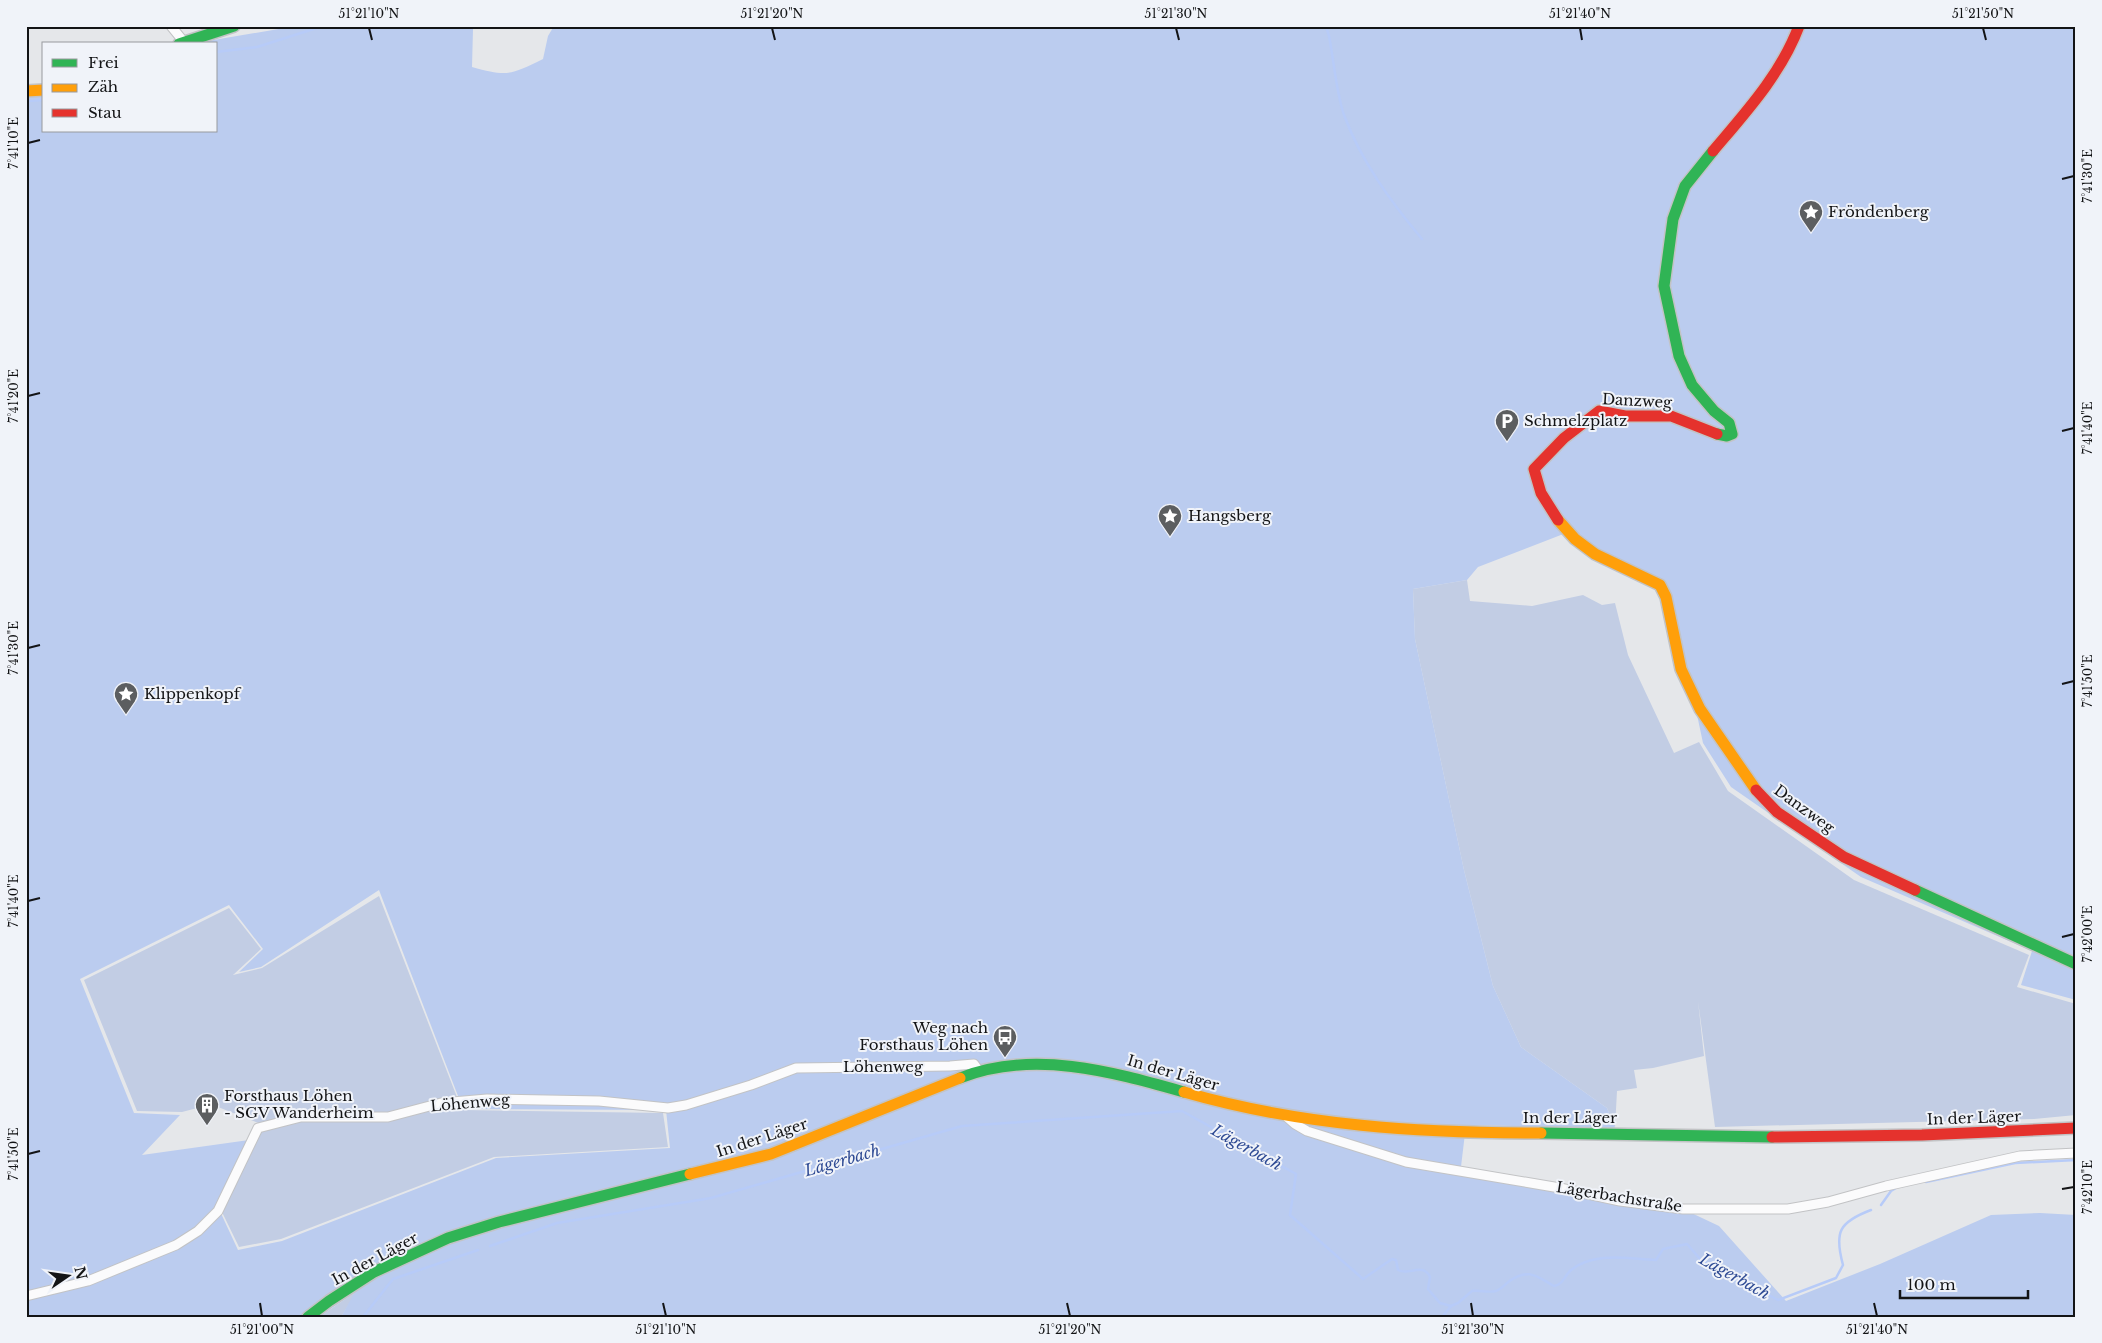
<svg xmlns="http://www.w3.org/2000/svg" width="2102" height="1343" font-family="'Libre Baskerville',serif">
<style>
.green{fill:#c2cde4}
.forest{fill:#bbccef;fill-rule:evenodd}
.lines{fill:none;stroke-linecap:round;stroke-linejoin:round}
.stream{stroke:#b7cbf8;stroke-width:2.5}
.street-casing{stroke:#c2c3c5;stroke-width:11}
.fast-casing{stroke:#c2c3c5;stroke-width:14}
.slow-casing{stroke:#c2c3c5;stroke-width:14}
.jam-casing{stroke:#c2c3c5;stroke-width:14}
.street{stroke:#fbfbfc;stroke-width:9}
.fast{stroke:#30b455;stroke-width:11}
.slow{stroke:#ff9f0a;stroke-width:11}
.jam{stroke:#e5322d;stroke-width:11}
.ticks{fill:none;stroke:#131416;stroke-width:2}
.labels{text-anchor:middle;stroke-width:4;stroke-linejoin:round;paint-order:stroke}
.poi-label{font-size:15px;fill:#131416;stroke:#f0f3f9;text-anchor:start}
.street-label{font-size:15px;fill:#131416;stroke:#f0f3f9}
.water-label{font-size:16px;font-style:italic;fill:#304c95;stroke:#f0f3f9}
.neatline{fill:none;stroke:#131416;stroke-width:2}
.ticks-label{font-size:12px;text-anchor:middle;fill:#131416}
</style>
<rect width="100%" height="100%" fill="#e5e7ea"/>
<!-- green -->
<g class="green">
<polygon points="1467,580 1470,601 1532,606 1583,595 1602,605 1615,603 1628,655 1674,753 1699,742 1728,791 1854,880 2029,955 2017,987 2076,1004 2076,1115 2034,1119 1715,1127 1698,1001 1704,1056 1653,1068 1634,1070 1637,1088 1617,1091 1615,1128 1607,1108 1521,1047 1493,986 1464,870 1415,639 1413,589"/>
<polygon points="379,896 462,1110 663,1113 668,1147 494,1157 281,1239 239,1247 221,1210 261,1124 218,1107 205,1106 182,1112 137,1111 84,980 229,908 261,949 233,975 262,968"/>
<polygon points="357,1291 341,1317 319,1317"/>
</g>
<!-- forest -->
<path class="forest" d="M296,26H471L473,29L472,67C508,77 510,75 543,59L548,36L554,26H2076V1000L2021,985L2032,951L1861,877L1731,787L1703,743L1672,597L1587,549L1566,533L1478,567L1467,580L1413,589L1415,639L1464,870L1493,986L1521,1047L1607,1108L1615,1128L1466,1125L1460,1175L1683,1209L1719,1226L1786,1301L1880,1264L1991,1215L2040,1213L2076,1215V1317H341L355,1292L319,1317H26V92L44,93V131H216V44H190ZM379,890L463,1109L666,1110L670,1148L496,1158L282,1241L238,1250L218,1207L249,1140L142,1155L180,1115L134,1113L80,979L229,905L263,949L239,972L261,967Z"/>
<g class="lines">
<!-- stream -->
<g class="stream">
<path d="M1326,26L1329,36C1334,61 1336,92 1344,115C1361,161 1391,202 1422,239"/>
<polyline points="216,52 257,47 323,26"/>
<polyline points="26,101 44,100"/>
<polyline points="1926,1182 2015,1163 2076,1160"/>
<polyline points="1881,1205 1891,1191 1896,1188"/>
<path d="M490,1246L557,1223L711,1198L962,1126L1182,1111L1296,1174L1290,1215L1363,1279L1392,1259L1396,1260L1398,1270C1409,1276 1423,1262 1430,1277L1428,1289L1440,1303L1451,1306L1458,1303L1472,1291C1480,1290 1488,1293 1496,1291C1502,1289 1506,1283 1511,1280C1531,1268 1537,1277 1554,1286C1564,1284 1564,1276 1571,1270C1595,1251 1628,1259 1656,1260L1663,1249L1687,1244L1700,1259L1778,1300L1836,1278L1843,1265C1834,1232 1839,1222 1871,1210"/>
<polyline points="363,1317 393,1279 478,1250"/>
<polyline points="1442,1317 1451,1306"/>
</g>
<!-- street casing -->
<g class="street-casing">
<g id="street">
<polyline points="171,26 184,42"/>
<polyline points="1287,1117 1295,1124 1307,1131 1406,1162 1560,1188 1620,1201 1683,1209 1788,1209 1828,1202 1886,1186 2020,1156 2076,1153"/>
<polyline points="26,1296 88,1281 176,1245 198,1231 218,1211 258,1128 301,1117 388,1117 441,1103 487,1099 599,1101 668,1108 686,1105 751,1085 796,1068 950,1066 974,1064 979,1071"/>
</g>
</g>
<!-- fast casing -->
<g class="fast-casing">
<g id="fast">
<polyline points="179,44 234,26"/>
<polyline points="1713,151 1685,186 1673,219 1664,286 1679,356 1692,385 1714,411 1729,423 1732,434 1727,436 1717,434"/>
<polyline points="1915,890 2076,964"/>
<path d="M960,1078C1033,1049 1113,1072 1184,1092"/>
<polyline points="1541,1133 1772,1137"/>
<polyline points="308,1317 329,1301 374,1272 448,1238 499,1222 690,1174"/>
</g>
</g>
<!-- slow casing -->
<g class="slow-casing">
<g id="slow">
<polyline points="26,91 44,90"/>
<polyline points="1558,520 1575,539 1595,554 1660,585 1666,597 1681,669 1700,709 1756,790"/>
<path d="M1184,1092C1302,1126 1420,1133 1541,1133"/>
<polyline points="690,1174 771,1154 960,1078"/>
</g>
</g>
<!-- jam casing -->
<g class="jam-casing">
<g id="jam">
<path d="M1713,151C1746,112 1781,74 1799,26"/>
<polyline points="1558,520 1541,493 1534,469 1564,438 1599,411 1625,416 1671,416 1717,434"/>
<polyline points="1756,790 1777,812 1844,857 1915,890"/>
<polyline points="1772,1137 1922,1135 2076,1128"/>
</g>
</g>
<!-- street -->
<use href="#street" class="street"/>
<!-- fast -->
<use href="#fast" class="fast"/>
<!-- slow -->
<use href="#slow" class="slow"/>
<!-- jam -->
<use href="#jam" class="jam"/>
</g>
<!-- ticks -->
<path class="ticks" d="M369,28L372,40M772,28L775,40M1176,28L1179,40M1580,28L1582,40M1983,28L1986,40M28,143L40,140M2062,179L2074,176M28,396L40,393M2062,431L2074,428M28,648L40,645M2062,684L2074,681M28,901L40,898M2062,937L2074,934M28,1154L40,1151M2062,1189L2074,1187M260,1303L262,1316M663,1303L666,1316M1067,1303L1070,1316M1471,1303L1473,1316M1874,1303L1877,1316"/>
<!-- icons -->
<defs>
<g id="sight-pin" transform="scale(1.25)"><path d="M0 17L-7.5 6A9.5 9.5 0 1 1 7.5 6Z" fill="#5c5e60" stroke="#f0f3f9"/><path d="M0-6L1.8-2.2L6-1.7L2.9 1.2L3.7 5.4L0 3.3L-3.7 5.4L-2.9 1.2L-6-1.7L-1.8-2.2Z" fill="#fff"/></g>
<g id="parking-pin" transform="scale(1.25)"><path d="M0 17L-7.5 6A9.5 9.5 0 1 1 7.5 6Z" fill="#5c5e60" stroke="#f0f3f9"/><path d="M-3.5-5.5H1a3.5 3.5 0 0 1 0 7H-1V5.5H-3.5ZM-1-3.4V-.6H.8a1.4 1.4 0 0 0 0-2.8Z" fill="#fff"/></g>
<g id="bus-pin" transform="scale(1.25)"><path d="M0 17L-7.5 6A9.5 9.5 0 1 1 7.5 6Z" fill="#5c5e60" stroke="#f0f3f9"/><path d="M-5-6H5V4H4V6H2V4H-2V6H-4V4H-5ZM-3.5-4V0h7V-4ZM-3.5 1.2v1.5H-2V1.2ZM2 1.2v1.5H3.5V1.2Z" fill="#fff"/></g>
<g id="building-pin" transform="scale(1.25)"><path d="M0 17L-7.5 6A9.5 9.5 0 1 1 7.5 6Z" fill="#5c5e60" stroke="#f0f3f9"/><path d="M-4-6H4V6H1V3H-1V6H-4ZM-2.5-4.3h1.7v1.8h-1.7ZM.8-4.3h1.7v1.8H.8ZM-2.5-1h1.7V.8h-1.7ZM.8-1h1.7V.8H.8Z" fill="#fff"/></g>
</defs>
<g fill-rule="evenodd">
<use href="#sight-pin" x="1811" y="212"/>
<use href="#parking-pin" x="1507" y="421"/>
<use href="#sight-pin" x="1170" y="516"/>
<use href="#sight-pin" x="126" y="694"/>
<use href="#bus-pin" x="1005" y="1037"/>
<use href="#building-pin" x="207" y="1105"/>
</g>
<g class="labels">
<!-- poi labels -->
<g class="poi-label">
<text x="1828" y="217">Fröndenberg</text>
<text x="1524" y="426">Schmelzplatz</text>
<text x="1188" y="521">Hangsberg</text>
<text x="144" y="699">Klippenkopf</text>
<text x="988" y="1033" text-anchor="end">Weg nach<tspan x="988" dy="17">Forsthaus Löhen</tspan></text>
<text x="224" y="1101">Forsthaus Löhen<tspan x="224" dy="17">- SGV Wanderheim</tspan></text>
</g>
<!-- street labels -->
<g class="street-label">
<text transform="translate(1637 401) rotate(3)" y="5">Danzweg</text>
<text transform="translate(1804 809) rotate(36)" y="5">Danzweg</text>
<text x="883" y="1072">Löhenweg</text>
<text transform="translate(1173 1073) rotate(16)" y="5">In der Läger</text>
<text transform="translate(470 1103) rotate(-5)" y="5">Löhenweg</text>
<text x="1570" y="1123">In der Läger</text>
<text transform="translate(1974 1118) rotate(-2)" y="5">In der Läger</text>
<text transform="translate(762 1138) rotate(-18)" y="5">In der Läger</text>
<text transform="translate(1619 1197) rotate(9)" y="5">Lägerbachstraße</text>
<text transform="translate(375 1259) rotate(-28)" y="5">In der Läger</text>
</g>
<!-- water labels -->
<g class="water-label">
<text transform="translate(1247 1147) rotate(29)" y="6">Lägerbach</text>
<text transform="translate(842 1160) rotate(-16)" y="6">Lägerbach</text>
<text transform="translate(1735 1276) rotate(29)" y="6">Lägerbach</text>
</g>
</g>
<!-- border -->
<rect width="2102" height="1343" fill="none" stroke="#f0f3f9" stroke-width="55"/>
<!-- legend -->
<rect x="42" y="42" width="175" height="90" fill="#f0f3f9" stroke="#989a9e"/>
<rect x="52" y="59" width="25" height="8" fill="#30b455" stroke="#989a9e"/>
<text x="88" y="68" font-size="15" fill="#131416">Frei</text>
<rect x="52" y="84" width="25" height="8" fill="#ff9f0a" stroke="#989a9e"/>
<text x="88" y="92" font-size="15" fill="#131416">Zäh</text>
<rect x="52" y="109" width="25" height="8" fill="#e5322d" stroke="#989a9e"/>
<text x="88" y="118" font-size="15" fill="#131416">Stau</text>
<!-- north arrow -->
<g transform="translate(68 1276) rotate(77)" stroke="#f0f3f9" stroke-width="4" paint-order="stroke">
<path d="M0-4L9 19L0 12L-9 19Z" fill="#131416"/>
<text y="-8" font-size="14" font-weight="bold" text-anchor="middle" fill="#131416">N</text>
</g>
<!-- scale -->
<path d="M1900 1290v8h128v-8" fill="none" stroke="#131416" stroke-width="2.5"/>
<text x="1907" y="1290" font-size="15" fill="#131416" stroke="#f0f3f9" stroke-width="4" paint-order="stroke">100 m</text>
<rect x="28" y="28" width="2046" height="1288" class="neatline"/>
<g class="ticks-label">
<text x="369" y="18">51°21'10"N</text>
<text x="772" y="18">51°21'20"N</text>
<text x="1176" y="18">51°21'30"N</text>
<text x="1580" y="18">51°21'40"N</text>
<text x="1983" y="18">51°21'50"N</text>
<text transform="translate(14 143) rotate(-90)" y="4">7°41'10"E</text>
<text transform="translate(2088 176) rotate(-90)" y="4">7°41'30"E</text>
<text transform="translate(14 396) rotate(-90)" y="4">7°41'20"E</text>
<text transform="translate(2088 428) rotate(-90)" y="4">7°41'40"E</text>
<text transform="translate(14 648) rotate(-90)" y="4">7°41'30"E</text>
<text transform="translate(2088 681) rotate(-90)" y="4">7°41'50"E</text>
<text transform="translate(14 901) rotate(-90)" y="4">7°41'40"E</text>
<text transform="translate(2088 934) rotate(-90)" y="4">7°42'00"E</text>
<text transform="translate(14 1154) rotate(-90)" y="4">7°41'50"E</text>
<text transform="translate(2088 1187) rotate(-90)" y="4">7°42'10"E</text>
<text x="262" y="1334">51°21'00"N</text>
<text x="666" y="1334">51°21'10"N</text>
<text x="1070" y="1334">51°21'20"N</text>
<text x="1473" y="1334">51°21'30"N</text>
<text x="1877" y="1334">51°21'40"N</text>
</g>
</svg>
